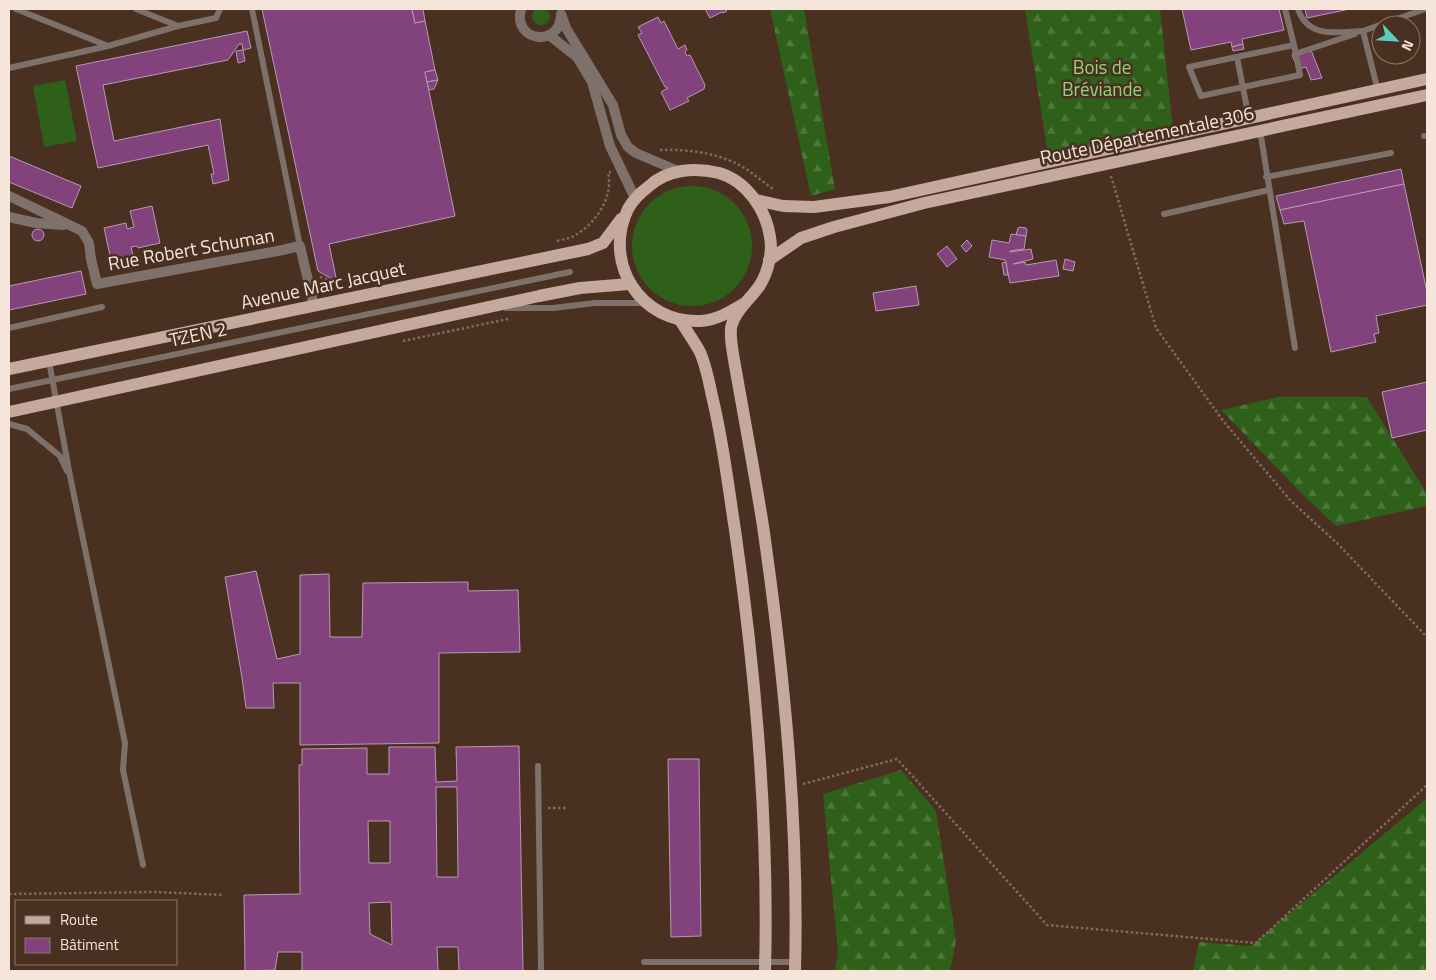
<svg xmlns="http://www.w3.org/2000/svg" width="1436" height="980" font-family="'Titillium Web',sans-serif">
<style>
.grass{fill:#2e601a}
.forest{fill:url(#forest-firs)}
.building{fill:#82437c;stroke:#b69bb2;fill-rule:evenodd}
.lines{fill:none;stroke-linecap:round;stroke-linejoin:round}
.path{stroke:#816b5d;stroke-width:2.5;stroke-dasharray:2.5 2.5;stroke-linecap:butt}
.lane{stroke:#7e706a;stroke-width:6}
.street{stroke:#7e706a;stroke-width:10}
.primary{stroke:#c5a99c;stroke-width:12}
.labels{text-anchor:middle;stroke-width:5;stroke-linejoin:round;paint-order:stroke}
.park-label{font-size:19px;fill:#8fd678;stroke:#493020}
.street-label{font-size:19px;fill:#f5e5db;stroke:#493020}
</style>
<defs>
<pattern id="forest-firs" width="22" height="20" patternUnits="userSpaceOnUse" patternTransform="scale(1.25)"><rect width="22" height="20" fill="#2e601a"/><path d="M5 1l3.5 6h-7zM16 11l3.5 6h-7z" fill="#4d773b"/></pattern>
</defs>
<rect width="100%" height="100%" fill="#493020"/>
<!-- grass -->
<g class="grass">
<circle cx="541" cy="16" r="9"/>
<polygon points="65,80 77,141 44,147 33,86"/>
<circle cx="692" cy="246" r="60"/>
</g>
<!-- forest -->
<g class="forest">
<polygon points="770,9 804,9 835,189 811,196"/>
<polygon points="1025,9 1160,9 1173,129 1049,161"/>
<polygon points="1279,397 1367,397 1427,494 1427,506 1336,526 1303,495 1221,410"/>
<polygon points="901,770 936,811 956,941 950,971 835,971 838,952 823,794"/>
<polygon points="1427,798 1427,971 1193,971 1199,942 1251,946"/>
</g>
<!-- building -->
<g class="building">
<polygon points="262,9 412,9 415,23 425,21 435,70 425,72 455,216 329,244 337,282 318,271"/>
<polygon points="412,9 423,9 425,21 415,23"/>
<polygon points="705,9 728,9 726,10 727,11 723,13 722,12 710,18"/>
<polygon points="1182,9 1279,9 1284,30 1242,39 1243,44 1232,47 1231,42 1191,50"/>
<polygon points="1305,9 1350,9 1307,18"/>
<polygon points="658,17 661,23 664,21 678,49 685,45 687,50 685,52 687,56 690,55 705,85 704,89 687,98 689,101 670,110 661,92 668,88 667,87 665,87 638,35 642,33 638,27"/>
<polygon points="247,31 251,48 243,50 242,44 239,44 228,60 103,85 114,141 220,119 229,180 213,184 211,174 214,174 208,145 98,168 76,66"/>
<polygon points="1243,44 1244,49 1233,51 1232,47"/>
<polygon points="243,50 245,61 238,63 236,51"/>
<polygon points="1311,50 1322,78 1311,80 1306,67 1298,69 1292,55"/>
<polygon points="435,70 438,80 427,82 425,72"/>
<polygon points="438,80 434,89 429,90 427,82"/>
<polygon points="9,156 81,186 72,208 9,182"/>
<polygon points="1401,169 1404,184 1280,210 1276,196"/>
<polygon points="1404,184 1427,292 1427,305 1376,316 1379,333 1374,334 1376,342 1331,352 1304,221 1284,224 1280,210"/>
<polygon points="152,206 160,243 138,248 137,246 131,247 134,260 112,265 104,228 126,223 127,229 134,227 130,211"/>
<polygon points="1020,227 1026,228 1027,230 1026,236 1016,235 1018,228"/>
<circle cx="38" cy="235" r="6"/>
<polygon points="1011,234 1026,236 1024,249 1010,251 1010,252 1031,249 1033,259 1013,264 1025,262 1026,265 1056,260 1059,276 1010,283 1005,260 989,257 992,240 1009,243"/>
<polygon points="967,240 972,246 966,252 961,246"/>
<polygon points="947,246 957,259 947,267 937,254"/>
<polygon points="1065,259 1075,262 1073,271 1063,269"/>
<polygon points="1006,262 1008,275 1004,275 1002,263"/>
<polygon points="81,271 86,294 9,310 9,286"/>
<polygon points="916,286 919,305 876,311 873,293"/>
<polygon points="1427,382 1427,430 1392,438 1382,392"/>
<polygon points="256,571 277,659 300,654 300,575 329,574 330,637 362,637 363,583 468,582 468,591 518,590 520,652 439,653 439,743 300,745 300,683 273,683 274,708 246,708 242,678 225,577"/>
<path d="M519,746L523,971H459L458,947H437L438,970L441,971H302V952H278L275,970L245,971L244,895L300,894L299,765H302V749L367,748V774H389V747H435L436,782L457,781L456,747ZM436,787H457L458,877H437ZM368,821H390V863H369ZM391,902L392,945L370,934L369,903Z"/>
<polygon points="668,759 699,759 701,936 671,937"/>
</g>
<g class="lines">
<!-- path -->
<g class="path">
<path d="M660,150C690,149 721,153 746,169C756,176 765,183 774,190"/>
<polyline points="1111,176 1156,328 1224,422 1291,501 1338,544 1427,637"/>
<path d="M557,241C562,239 568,239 572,237C594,226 614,198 608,173L611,172"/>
<polyline points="320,277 330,280 339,287"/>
<polyline points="289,297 294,293 297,286"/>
<polyline points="403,341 508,319"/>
<polyline points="803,784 897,759 1047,925 1256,943 1427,785"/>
<polyline points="548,808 566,808"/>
<polyline points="9,894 154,892 224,895"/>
</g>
<!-- lane -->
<g class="lane">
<polyline points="16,9 108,46"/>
<polyline points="136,9 178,26"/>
<polyline points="252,9 300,246"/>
<polyline points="1285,9 1294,45"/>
<path d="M1298,9C1308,39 1337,32 1363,31"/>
<polygon points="1294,45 1300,75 1201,96 1189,67"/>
<polyline points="1295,54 1355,34"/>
<polyline points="1237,57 1249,119"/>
<polyline points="9,68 108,46 178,26 216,18 220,9"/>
<polyline points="1378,91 1363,31 1425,9"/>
<polyline points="1260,130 1295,348"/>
<polyline points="1424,136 1427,136"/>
<polyline points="1266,177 1391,153"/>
<polyline points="1164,214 1269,190"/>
<polyline points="506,308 553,308 595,303 645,303"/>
<polyline points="9,328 102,307"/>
<polyline points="49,361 70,476 125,743 123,770 143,865"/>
<polyline points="9,389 570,272"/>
<polyline points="9,424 27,429 60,456 67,471"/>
<polyline points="538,766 541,971"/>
<polyline points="644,962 795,962"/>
</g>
<!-- street -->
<g class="street">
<path d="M521,9C512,42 560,48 561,15"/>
<polyline points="561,14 566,28 613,105 621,135 628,147 636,153 678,171"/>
<polyline points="549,35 577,57 592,82 610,146 635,198"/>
<polyline points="9,196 82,231 89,243 91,259 97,284 278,251 300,246 314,306"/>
<polyline points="9,217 36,223 63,225"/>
</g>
<!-- primary -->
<g class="primary">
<polyline points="756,200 783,206 814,207 889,197 1427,79"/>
<polyline points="769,260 801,238 834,227 924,203 1427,95"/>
<path d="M743,304C730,312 716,320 701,321C641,324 602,263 628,209C633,200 640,193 648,187C667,169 695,167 719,173C747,181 766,210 770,237C773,252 768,272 760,285C751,299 737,308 732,324C729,332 732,346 733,354C743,412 754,469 763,526C784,673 799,822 795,971"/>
<path d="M680,320C686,330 694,341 700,352C706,366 709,381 712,396C723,440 728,485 735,530C756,676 769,823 765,971"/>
<polyline points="9,369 588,249 603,243 621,219"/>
<polyline points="9,412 539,296 580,288 629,284"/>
</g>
</g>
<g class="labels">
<!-- park labels -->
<g class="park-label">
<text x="1102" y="74">Bois de<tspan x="1102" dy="22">Bréviande</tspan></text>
</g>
<!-- street labels -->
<g class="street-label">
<text transform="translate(1147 135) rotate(-12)" y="7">Route Départementale 306</text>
<text transform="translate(191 249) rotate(-10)" y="7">Rue Robert Schuman</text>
<text transform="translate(323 285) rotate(-12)" y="7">Avenue Marc Jacquet</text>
<text transform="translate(198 334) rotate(-12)" y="7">TZEN 2</text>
</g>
</g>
<!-- border -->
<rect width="1436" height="980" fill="none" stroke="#f5e5db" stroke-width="20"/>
<!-- legend -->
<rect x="15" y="900" width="162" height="65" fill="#493020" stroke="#8e786b"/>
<rect x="25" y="916" width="25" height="8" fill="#c5a99c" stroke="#8e786b"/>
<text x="60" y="925" font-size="15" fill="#f5e5db">Route</text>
<rect x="25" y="938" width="25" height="15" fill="#82437c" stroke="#8e786b"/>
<text x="60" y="950" font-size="15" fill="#f5e5db">Bâtiment</text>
<!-- north arrow -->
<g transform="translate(1396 40) rotate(115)"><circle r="24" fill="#493020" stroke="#8e786b"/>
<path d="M0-4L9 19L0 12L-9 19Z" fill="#5acebc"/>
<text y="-8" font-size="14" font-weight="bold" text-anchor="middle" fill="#f5e5db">N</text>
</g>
</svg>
